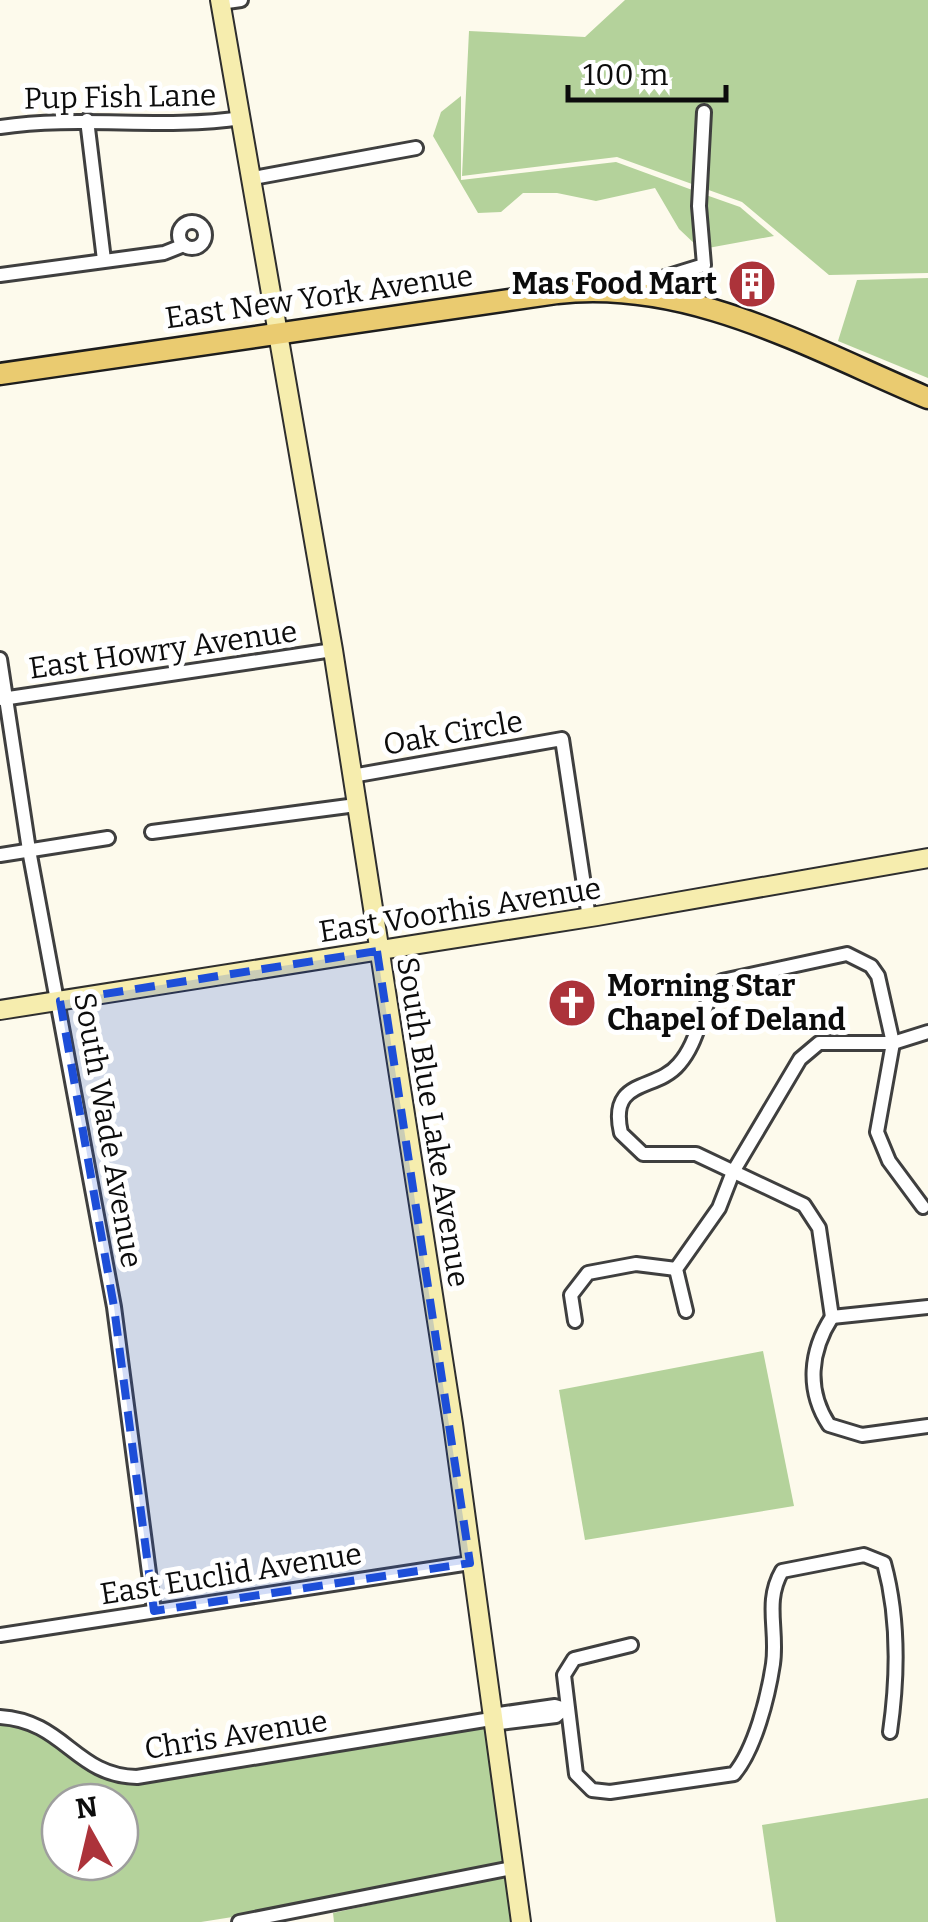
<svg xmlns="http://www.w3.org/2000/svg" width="928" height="1922" font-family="Bitter,serif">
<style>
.forest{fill:#b4d29b;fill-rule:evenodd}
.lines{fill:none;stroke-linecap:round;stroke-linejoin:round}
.street-casing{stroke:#3f3f3f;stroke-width:18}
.secondary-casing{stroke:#2e2e2e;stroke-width:22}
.primary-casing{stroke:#1d1d1d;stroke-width:25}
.street{stroke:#fff;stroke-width:12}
.secondary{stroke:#f6edae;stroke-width:18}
.primary{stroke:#eacb70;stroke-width:20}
.marked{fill:#1d4ed8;fill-opacity:0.2;stroke:#1d4ed8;stroke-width:8;stroke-dasharray:20 12;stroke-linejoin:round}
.labels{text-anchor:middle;stroke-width:10;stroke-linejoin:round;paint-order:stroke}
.street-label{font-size:30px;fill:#0c0c0c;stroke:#fff}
.poi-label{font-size:30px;font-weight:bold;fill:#0c0c0c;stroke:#fff;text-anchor:end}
</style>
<rect width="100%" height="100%" fill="#fdfaec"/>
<!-- forest -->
<g class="forest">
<polygon points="625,0 928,0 928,273 829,275 742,202 617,157 462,176 469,31 585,37"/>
<polygon points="461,96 461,180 616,162 695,191 697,246 679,229 655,188 596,201 557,193 523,193 501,212 478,213 433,136 441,112"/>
<polygon points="706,195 740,207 774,236 708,248"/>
<polygon points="928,278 928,378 838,341 857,280"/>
<polygon points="763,1351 794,1506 585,1540 559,1390"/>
<path d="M0,1724L41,1732L95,1774L137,1783L487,1725L505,1863L325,1902L201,1922H0ZM60,1802H120V1862H60Z"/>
<polygon points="928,1798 928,1922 776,1922 762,1825"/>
<polygon points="507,1875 515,1922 334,1922 333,1913"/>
</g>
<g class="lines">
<!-- street casing -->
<g class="street-casing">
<g id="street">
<polyline points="220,3 241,0"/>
<polyline points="87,120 104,260"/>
<path d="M0,127C81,115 161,130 242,118"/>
<polyline points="253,178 416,148"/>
<circle cx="192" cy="235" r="13"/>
<polyline points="0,275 164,253 184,245"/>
<polyline points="626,289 704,265 699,206 704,112"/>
<polyline points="0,659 29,850 114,1307 154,1611"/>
<polyline points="2,699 333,650"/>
<polyline points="352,776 562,739 589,918"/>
<polyline points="152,832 356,805"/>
<polyline points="0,855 108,838"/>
<path d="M923,1207L889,1161L877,1132L893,1043L878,976L871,966L847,954L722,981C700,1003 701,1039 679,1064C656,1092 608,1077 621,1133L643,1154H696L804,1205L819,1228L832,1317L928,1307"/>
<polyline points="686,1311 676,1269 719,1208 733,1172 800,1059 819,1043 893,1043 928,1032"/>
<path d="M832,1317C810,1351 806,1390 829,1425L862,1435L928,1426"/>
<polyline points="575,1321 571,1295 588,1273 636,1264 676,1269"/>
<polyline points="0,1635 470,1563"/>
<path d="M631,1645L574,1659L564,1675L576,1774L592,1790L610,1792L734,1774C755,1749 768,1697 773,1664C778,1630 764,1602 782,1571L864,1555L884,1563C899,1618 898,1676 890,1732"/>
<path d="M0,1717C65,1721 75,1776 137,1777L491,1719L499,1714L555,1706L568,1710"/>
<polyline points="496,1718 500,1723 556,1716 563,1710"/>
<polyline points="239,1922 512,1868"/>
</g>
</g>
<!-- secondary casing -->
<g class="secondary-casing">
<g id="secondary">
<polyline points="220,0 333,650 453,1424 521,1922"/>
<polyline points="0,1010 597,916 928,858"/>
</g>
</g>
<!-- primary casing -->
<g class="primary-casing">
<path id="primary" d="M0,374L557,293C689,278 809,348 928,398"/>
</g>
<!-- street -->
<use href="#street" class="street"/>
<!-- secondary -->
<use href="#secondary" class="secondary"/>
<!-- primary -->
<use href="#primary" class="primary"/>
</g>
<!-- marked area -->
<path class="marked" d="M377,951L470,1563L154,1611L114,1307L60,1001Z"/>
<!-- icons -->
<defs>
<g id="building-disc" transform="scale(2.5)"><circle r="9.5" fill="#ac333a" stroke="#fff"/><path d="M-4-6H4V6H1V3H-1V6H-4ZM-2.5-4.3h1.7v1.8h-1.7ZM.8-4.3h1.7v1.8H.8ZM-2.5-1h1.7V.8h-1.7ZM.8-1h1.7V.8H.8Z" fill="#fff"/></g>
<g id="church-disc" transform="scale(2.5)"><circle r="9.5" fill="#ac333a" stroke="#fff"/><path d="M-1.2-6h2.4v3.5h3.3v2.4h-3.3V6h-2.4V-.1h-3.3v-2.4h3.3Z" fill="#fff"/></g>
</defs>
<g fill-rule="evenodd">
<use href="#building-disc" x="752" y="284"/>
<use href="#church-disc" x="572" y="1003"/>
</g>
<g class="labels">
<!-- street labels -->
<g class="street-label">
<text transform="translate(120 97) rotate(-1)" y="10">Pup Fish Lane</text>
<text transform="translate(319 297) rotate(-8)" y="10">East New York Avenue</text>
<text transform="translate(163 650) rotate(-8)" y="10">East Howry Avenue</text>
<text transform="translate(453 733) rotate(-10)" y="10">Oak Circle</text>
<text transform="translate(460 910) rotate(-9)" y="10">East Voorhis Avenue</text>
<text transform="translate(433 1122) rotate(81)" y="10">South Blue Lake Avenue</text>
<text transform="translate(108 1130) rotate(80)" y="10">South Wade Avenue</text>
<text transform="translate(231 1574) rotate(-9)" y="10">East Euclid Avenue</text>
<text transform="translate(236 1735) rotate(-9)" y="10">Chris Avenue</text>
</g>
<!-- poi labels -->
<g class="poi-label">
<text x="717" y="294">Mas Food Mart</text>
<text x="607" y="996" text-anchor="start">Morning Star<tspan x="607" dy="34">Chapel of Deland</tspan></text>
</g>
</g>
<!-- north arrow -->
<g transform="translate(90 1832) rotate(352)"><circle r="48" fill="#ffffff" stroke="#9e9e9e" stroke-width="2.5"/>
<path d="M0-8L18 38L0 25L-18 38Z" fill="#ac333a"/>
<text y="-15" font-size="28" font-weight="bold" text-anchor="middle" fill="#0c0c0c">N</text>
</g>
<!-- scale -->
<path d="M568 85v15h158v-15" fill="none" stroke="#0c0c0c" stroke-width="5"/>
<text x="583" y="85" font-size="30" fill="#0c0c0c" stroke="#ffffff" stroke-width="8" paint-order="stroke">100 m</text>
</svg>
